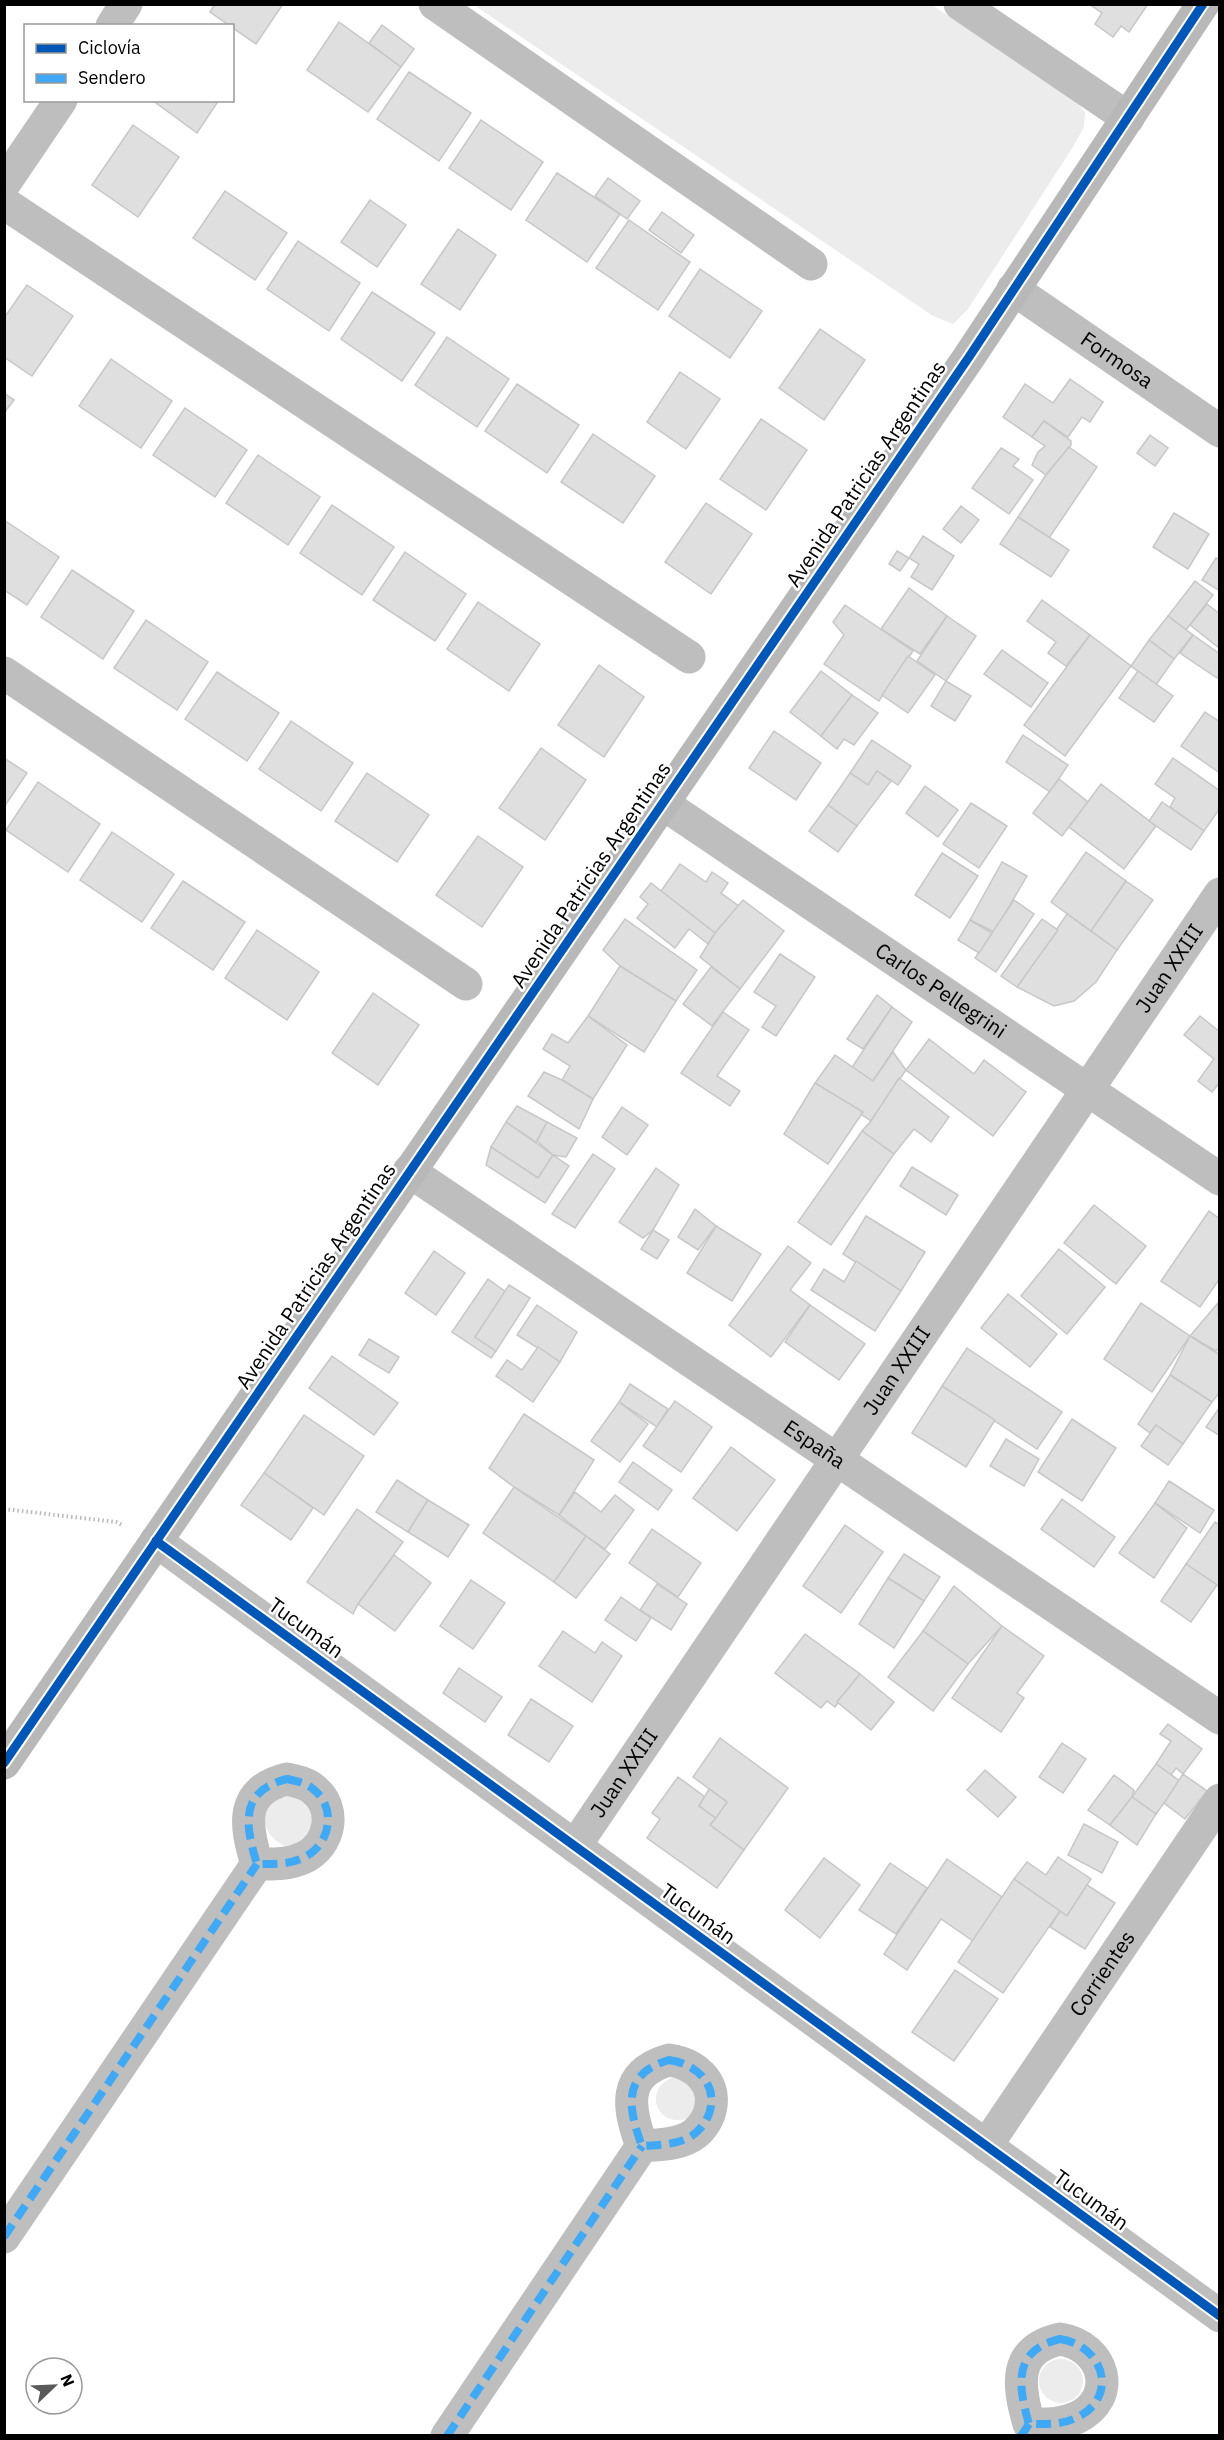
<svg xmlns="http://www.w3.org/2000/svg" width="1224" height="2440" font-family="'IBM Plex Sans',sans-serif">
<style>
.green{fill:#ececec}
.building{fill:#dfdfdf;stroke:#c7c7c7;stroke-width:1.5}
.lines{fill:none;stroke-linecap:round;stroke-linejoin:round}
.path{stroke:#b9b9b9;stroke-width:4;stroke-dasharray:1.5 3;stroke-linecap:butt}
.street{stroke:#bebebe;stroke-width:33}
.secondary{stroke:#b8b8b8;stroke-width:33}
.quiet{stroke:#3fa9f5;stroke-width:8;stroke-dasharray:15 8;stroke-linecap:butt}
.cycleway-casing{stroke:#fff;stroke-width:13}
.cycleway{stroke:#0057b8;stroke-width:9}
.labels{text-anchor:middle;stroke-width:5;stroke-linejoin:round;paint-order:stroke}
.street-label{font-size:21px;fill:#000;stroke:#fff}
</style>
<rect width="100%" height="100%" fill="#fff"/>
<!-- green -->
<g class="green">
<polygon points="474,5 932,5 1075,101 1085,112 1084,127 1073,147 968,309 953,324 933,316"/>
<path d="M291,1795L313,1808L310,1839L287,1847C270,1841 254,1817 273,1802C278,1798 285,1797 291,1795Z"/>
<path d="M677,2076L700,2093L689,2118C655,2130 641,2086 677,2076Z"/>
<circle cx="1061" cy="2381" r="22"/>
</g>
<!-- building -->
<g class="building">
<polygon points="215,4 283,4 256,44 210,12"/>
<polygon points="1093,4 1148,4 1129,32 1121,26 1113,37 1095,24 1102,13 1092,6"/>
<polygon points="339,22 401,67 368,112 307,70"/>
<polygon points="382,25 414,49 401,67 369,43"/>
<polygon points="409,72 471,113 439,161 377,119"/>
<polygon points="152,100 219,100 197,133"/>
<polygon points="481,120 543,162 511,210 449,168"/>
<polygon points="133,125 179,157 138,217 92,185"/>
<polygon points="557,173 620,214 587,262 526,220"/>
<polygon points="608,178 640,201 627,219 595,196"/>
<polygon points="225,191 287,233 255,280 193,238"/>
<polygon points="370,200 406,225 377,267 341,242"/>
<polygon points="662,212 694,235 681,253 649,230"/>
<polygon points="629,220 690,262 658,310 596,268"/>
<polygon points="458,229 496,255 460,310 421,284"/>
<polygon points="298,241 360,283 329,331 267,289"/>
<polygon points="700,269 762,311 730,358 669,316"/>
<polygon points="27,285 73,316 32,376 4,357 4,318"/>
<polygon points="372,292 435,333 402,381 341,339"/>
<polygon points="820,329 865,360 824,420 779,388"/>
<polygon points="447,337 509,379 477,427 415,385"/>
<polygon points="111,359 172,401 141,448 79,406"/>
<polygon points="680,372 720,399 686,449 647,422"/>
<polygon points="1070,379 1103,402 1090,422 1082,417 1068,437 1044,421 1032,437 1003,417 1025,384 1053,403"/>
<polygon points="517,384 579,425 547,473 485,431"/>
<polygon points="4,393 14,400 4,413"/>
<polygon points="185,408 247,450 215,497 153,455"/>
<polygon points="761,419 807,450 766,510 720,479"/>
<polygon points="1044,421 1071,441 1071,445 1046,475 1032,465 1038,452 1045,446 1032,437"/>
<polygon points="593,434 655,476 623,523 561,482"/>
<polygon points="1150,435 1168,448 1155,466 1137,453"/>
<polygon points="1069,447 1097,467 1049,538 1018,517 1046,475"/>
<polygon points="1001,448 1019,459 1013,466 1033,480 1009,514 972,488"/>
<polygon points="258,455 320,497 288,545 226,503"/>
<polygon points="706,503 752,534 711,594 665,562"/>
<polygon points="332,505 394,547 362,595 300,553"/>
<polygon points="961,506 979,520 961,543 943,529"/>
<polygon points="1174,513 1209,534 1188,569 1153,547"/>
<polygon points="1018,517 1069,550 1051,577 1000,544"/>
<polygon points="4,520 59,557 27,605 4,590"/>
<polygon points="923,536 954,556 932,590 911,577 919,564 909,558"/>
<polygon points="897,551 909,558 900,571 889,564"/>
<polygon points="405,552 466,594 435,641 373,600"/>
<polygon points="1216,558 1220,560 1220,591 1202,580"/>
<polygon points="72,570 134,611 103,659 41,617"/>
<polygon points="1195,581 1213,595 1186,630 1168,616"/>
<polygon points="909,588 947,616 920,654 881,629"/>
<polygon points="1042,600 1090,635 1066,666 1048,653 1056,642 1027,621"/>
<polygon points="478,602 540,644 509,691 447,649"/>
<polygon points="1207,604 1220,614 1219,648 1190,625"/>
<polygon points="845,605 913,651 879,701 824,664 844,635 833,622"/>
<polygon points="947,616 976,636 946,681 917,661"/>
<polygon points="1168,616 1193,635 1174,659 1149,640"/>
<polygon points="146,620 208,662 177,710 114,668"/>
<polygon points="1090,635 1131,666 1065,756 1024,725"/>
<polygon points="1193,635 1220,654 1220,674 1217,678 1180,653"/>
<polygon points="1149,640 1174,659 1156,685 1131,666"/>
<polygon points="1002,650 1048,683 1031,707 984,674"/>
<polygon points="908,656 935,675 908,713 882,695"/>
<polygon points="599,665 644,697 604,757 558,725"/>
<polygon points="821,671 852,695 821,736 790,712"/>
<polygon points="1138,671 1173,696 1154,722 1119,698"/>
<polygon points="217,672 279,713 247,761 185,719"/>
<polygon points="946,681 971,696 955,721 931,706"/>
<polygon points="852,695 878,713 854,745 844,739 837,749 821,736"/>
<polygon points="1205,712 1220,722 1220,773 1181,746"/>
<polygon points="291,721 353,763 321,811 259,769"/>
<polygon points="774,731 821,763 796,800 749,768"/>
<polygon points="1023,735 1068,765 1050,792 1006,762"/>
<polygon points="872,740 911,766 898,785 877,771 868,785 850,773"/>
<polygon points="541,748 586,780 545,840 499,808"/>
<polygon points="4,758 27,773 4,807"/>
<polygon points="1173,758 1220,791 1220,808 1204,831 1170,807 1175,798 1155,784"/>
<polygon points="877,771 891,781 857,826 828,805 850,773 868,785"/>
<polygon points="367,773 429,815 397,862 335,821"/>
<polygon points="1059,779 1088,802 1062,836 1033,813"/>
<polygon points="38,782 100,824 68,872 6,830"/>
<polygon points="1101,784 1156,826 1124,869 1069,827"/>
<polygon points="925,786 958,810 938,837 906,813"/>
<polygon points="1162,802 1204,831 1191,850 1149,821"/>
<polygon points="971,803 1007,826 979,868 943,844"/>
<polygon points="828,805 857,826 838,852 809,831"/>
<polygon points="112,832 174,874 142,922 80,880"/>
<polygon points="478,836 523,867 482,927 436,895"/>
<polygon points="1086,852 1126,881 1091,931 1051,902"/>
<polygon points="942,853 978,876 950,918 915,895"/>
<polygon points="1002,862 1027,876 994,932 970,920"/>
<polygon points="680,864 706,882 712,872 728,883 721,893 739,906 715,933 661,891"/>
<polygon points="183,881 245,922 213,970 151,928"/>
<polygon points="1126,881 1153,900 1117,950 1091,931"/>
<polygon points="651,883 715,933 708,944 689,929 675,948 637,918 648,904 640,897"/>
<polygon points="743,900 784,931 740,989 700,957 715,933"/>
<polygon points="1014,900 1034,914 996,972 975,958"/>
<polygon points="1067,914 1117,950 1096,982 1074,1001 1054,1006 1017,987"/>
<polygon points="625,919 697,970 676,1001 620,966 603,950"/>
<polygon points="1042,919 1058,930 1017,987 1001,976"/>
<polygon points="970,920 992,933 979,953 958,940"/>
<polygon points="257,930 319,972 287,1020 225,978"/>
<polygon points="780,954 815,977 776,1036 762,1027 776,1006 754,992"/>
<polygon points="620,966 676,1001 644,1052 588,1016"/>
<polygon points="711,967 740,989 712,1026 683,1004"/>
<polygon points="373,993 419,1025 378,1085 332,1053"/>
<polygon points="877,995 892,1007 863,1049 847,1039"/>
<polygon points="892,1007 912,1022 873,1081 851,1069"/>
<polygon points="723,1012 749,1030 717,1076 740,1091 730,1106 681,1073"/>
<polygon points="588,1016 627,1045 593,1099 562,1080 570,1066 543,1049 552,1034 568,1043"/>
<polygon points="1200,1016 1220,1032 1220,1082 1212,1092 1198,1081 1214,1059 1184,1035"/>
<polygon points="929,1039 974,1074 984,1060 1026,1092 993,1136 906,1070"/>
<polygon points="893,1052 906,1070 871,1121 815,1083 835,1055 873,1081"/>
<polygon points="544,1072 562,1080 593,1099 579,1129 528,1096"/>
<polygon points="899,1078 949,1117 931,1142 914,1129 894,1154 862,1131 871,1121"/>
<polygon points="815,1083 863,1112 828,1164 784,1134"/>
<polygon points="517,1106 547,1122 536,1142 506,1122"/>
<polygon points="622,1107 648,1125 627,1155 602,1137"/>
<polygon points="506,1122 553,1155 538,1178 491,1147"/>
<polygon points="547,1122 577,1138 566,1157 553,1155 537,1141"/>
<polygon points="862,1131 894,1154 831,1245 798,1222"/>
<polygon points="491,1147 538,1178 553,1155 569,1166 545,1203 486,1165"/>
<polygon points="593,1154 615,1169 575,1228 552,1214"/>
<polygon points="912,1167 958,1195 946,1215 900,1186"/>
<polygon points="656,1168 679,1185 653,1230 643,1238 619,1222"/>
<polygon points="1094,1205 1146,1246 1116,1284 1064,1243"/>
<polygon points="695,1209 716,1226 698,1250 678,1237"/>
<polygon points="1209,1211 1220,1219 1220,1278 1200,1307 1161,1281"/>
<polygon points="866,1216 925,1252 901,1291 843,1254"/>
<polygon points="716,1226 761,1254 732,1301 687,1273"/>
<polygon points="653,1230 669,1240 657,1259 641,1249"/>
<polygon points="788,1246 811,1263 790,1290 810,1305 771,1357 729,1325"/>
<polygon points="1059,1249 1105,1287 1067,1334 1021,1296"/>
<polygon points="434,1251 465,1273 436,1315 405,1293"/>
<polygon points="856,1261 901,1291 875,1331 811,1290 824,1269 844,1282"/>
<polygon points="488,1279 506,1292 475,1337 496,1351 491,1358 452,1332"/>
<polygon points="509,1285 530,1298 496,1351 475,1337"/>
<polygon points="1008,1294 1057,1334 1030,1367 981,1328"/>
<polygon points="1141,1303 1190,1336 1152,1392 1104,1359"/>
<polygon points="1218,1303 1220,1347 1216,1351 1190,1336"/>
<polygon points="537,1305 577,1332 560,1362 517,1335"/>
<polygon points="810,1305 865,1344 839,1380 785,1342"/>
<polygon points="1190,1336 1220,1355 1220,1392 1212,1402 1170,1375"/>
<polygon points="369,1339 399,1357 389,1373 359,1355"/>
<polygon points="538,1347 560,1362 533,1402 496,1376 507,1360 522,1370"/>
<polygon points="967,1348 1062,1412 1037,1449 942,1386"/>
<polygon points="332,1356 398,1403 374,1435 309,1388"/>
<polygon points="1170,1375 1212,1402 1183,1444 1156,1425 1150,1433 1138,1424"/>
<polygon points="630,1384 668,1409 657,1427 619,1402"/>
<polygon points="942,1386 995,1420 966,1467 912,1433"/>
<polygon points="675,1401 712,1427 681,1472 643,1446"/>
<polygon points="619,1402 648,1424 620,1462 591,1441"/>
<polygon points="1220,1407 1220,1436 1206,1427"/>
<polygon points="524,1414 594,1460 559,1515 514,1487 489,1468"/>
<polygon points="304,1415 364,1456 324,1515 264,1473"/>
<polygon points="1072,1419 1116,1448 1082,1501 1038,1472"/>
<polygon points="1156,1425 1183,1444 1168,1465 1141,1446"/>
<polygon points="1006,1439 1039,1459 1024,1486 990,1466"/>
<polygon points="731,1447 775,1480 737,1531 693,1498"/>
<polygon points="633,1462 672,1490 658,1510 619,1482"/>
<polygon points="264,1473 313,1508 291,1540 241,1505"/>
<polygon points="397,1480 428,1500 408,1532 376,1512"/>
<polygon points="1169,1481 1214,1510 1200,1533 1155,1503"/>
<polygon points="514,1487 586,1536 554,1582 483,1533"/>
<polygon points="575,1492 601,1512 615,1495 634,1510 605,1549 586,1536 559,1515"/>
<polygon points="1062,1499 1115,1537 1094,1567 1041,1529"/>
<polygon points="428,1500 469,1525 448,1557 408,1532"/>
<polygon points="1155,1503 1187,1528 1154,1578 1119,1553"/>
<polygon points="357,1509 403,1542 358,1604 353,1614 307,1582"/>
<polygon points="1215,1522 1220,1525 1220,1587 1186,1564"/>
<polygon points="845,1525 883,1552 841,1613 803,1586"/>
<polygon points="652,1529 701,1563 678,1597 629,1563"/>
<polygon points="586,1536 610,1554 576,1598 554,1582"/>
<polygon points="904,1554 940,1577 924,1601 888,1578"/>
<polygon points="394,1555 431,1583 395,1631 358,1604"/>
<polygon points="1186,1564 1217,1585 1191,1622 1161,1601"/>
<polygon points="888,1578 924,1601 894,1648 859,1624"/>
<polygon points="471,1580 505,1603 473,1649 440,1626"/>
<polygon points="657,1584 687,1604 671,1630 640,1610"/>
<polygon points="954,1586 1002,1626 968,1664 923,1631"/>
<polygon points="621,1597 651,1618 636,1641 605,1620"/>
<polygon points="1002,1626 1044,1656 1017,1693 1024,1698 1001,1732 952,1698"/>
<polygon points="563,1631 595,1653 602,1642 622,1656 592,1702 539,1666"/>
<polygon points="923,1631 968,1664 933,1711 888,1677"/>
<polygon points="805,1634 860,1674 835,1707 827,1701 821,1708 775,1673"/>
<polygon points="459,1668 502,1697 485,1722 443,1693"/>
<polygon points="860,1674 894,1702 871,1730 837,1702"/>
<polygon points="531,1699 573,1726 549,1762 508,1735"/>
<polygon points="1168,1724 1202,1749 1183,1774 1176,1768 1171,1775 1156,1764 1171,1741 1160,1734"/>
<polygon points="720,1738 788,1788 744,1850 710,1825 727,1802 693,1777"/>
<polygon points="1062,1743 1086,1759 1063,1793 1039,1777"/>
<polygon points="1156,1764 1180,1781 1156,1814 1132,1797"/>
<polygon points="985,1770 1016,1797 998,1817 967,1790"/>
<polygon points="1183,1774 1207,1791 1185,1819 1164,1803"/>
<polygon points="1114,1775 1134,1790 1132,1797 1110,1825 1088,1810"/>
<polygon points="678,1777 705,1797 699,1806 716,1818 710,1825 744,1850 717,1888 647,1838 660,1819 652,1813"/>
<polygon points="709,1789 727,1802 716,1818 699,1806"/>
<polygon points="1132,1797 1156,1814 1137,1845 1110,1825"/>
<polygon points="1084,1824 1118,1842 1102,1873 1068,1855"/>
<polygon points="1058,1857 1091,1879 1067,1916 1014,1879 1027,1862 1046,1875"/>
<polygon points="824,1858 860,1885 820,1938 785,1910"/>
<polygon points="947,1859 1002,1897 973,1941 941,1919 907,1970 884,1954"/>
<polygon points="890,1863 927,1888 896,1934 859,1910"/>
<polygon points="1014,1879 1060,1911 1003,1993 958,1962"/>
<polygon points="1087,1885 1115,1903 1085,1949 1050,1927 1060,1911 1067,1916"/>
<polygon points="955,1970 998,1999 954,2061 912,2032"/>
</g>
<g class="lines">
<!-- path -->
<polyline class="path" points="4,1509 116,1522 122,1525"/>
<!-- street -->
<g class="street">
<polyline points="435,4 811,264"/>
<polyline points="960,4 1128,118"/>
<polyline points="112,26 126,4"/>
<polyline points="4,184 61,100"/>
<polyline points="4,203 689,657"/>
<path id="s1" d="M1013,289L1220,431"/>
<polyline points="4,673 466,984"/>
<path id="s2" d="M662,803L1220,1179"/>
<path id="s3" d="M409,1171L1220,1718"/>
<polyline points="156,1541 1220,2316"/>
<path d="M287,1779C296,1781 306,1783 313,1789C338,1808 330,1846 303,1858C288,1865 272,1864 257,1864C245,1825 239,1791 287,1779Z"/>
<path id="s4" d="M575,1846L1220,894"/>
<path d="M669,2060C697,2064 719,2085 709,2114C705,2124 698,2133 688,2138C674,2145 657,2145 642,2146C628,2108 621,2074 669,2060Z"/>
<path id="s5" d="M986,2146L1220,1800"/>
<polyline points="4,2237 257,1864"/>
<path d="M1060,2339C1105,2346 1119,2398 1076,2418C1061,2425 1045,2424 1029,2424C1018,2386 1012,2350 1060,2339Z"/>
<polyline points="447,2436 642,2146"/>
</g>
<!-- secondary -->
<polyline class="secondary" points="4,1763 969,357 1203,4"/>
<!-- quiet -->
<g class="quiet">
<path d="M287,1779C296,1781 306,1783 313,1789C338,1808 330,1846 303,1858C288,1865 272,1864 257,1864C245,1825 239,1791 287,1779Z"/>
<path d="M669,2060C697,2064 719,2085 709,2114C705,2124 698,2133 688,2138C674,2145 657,2145 642,2146C628,2108 621,2074 669,2060Z"/>
<polyline points="4,2237 257,1864"/>
<path d="M1060,2339C1105,2346 1119,2398 1076,2418C1061,2425 1045,2424 1029,2424C1018,2386 1012,2350 1060,2339Z"/>
<polyline points="447,2436 642,2146"/>
<polyline points="1021,2436 1029,2424"/>
</g>
<!-- cycleway casing -->
<g class="cycleway-casing">
<g id="cycleway">
<polyline points="156,1541 1220,2316"/>
<polyline points="4,1763 969,357 1203,4"/>
</g>
</g>
<!-- cycleway -->
<use href="#cycleway" class="cycleway"/>
</g>
<g class="labels">
<!-- street labels -->
<g class="street-label">
<text dy="7" stroke="none"><textPath href="#s1" startOffset="126">Formosa</textPath></text>
<text transform="translate(866 474) rotate(-56)" y="7">Avenida Patricias Argentinas</text>
<text transform="translate(591 875) rotate(-56)" y="7">Avenida Patricias Argentinas</text>
<text dy="7" stroke="none"><textPath href="#s4" startOffset="1060">Juan XXIII</textPath></text>
<text dy="7" stroke="none"><textPath href="#s2" startOffset="336">Carlos Pellegrini</textPath></text>
<text transform="translate(316 1276) rotate(-56)" y="7">Avenida Patricias Argentinas</text>
<text dy="7" stroke="none"><textPath href="#s4" startOffset="574">Juan XXIII</textPath></text>
<text dy="7" stroke="none"><textPath href="#s3" startOffset="489">España</textPath></text>
<text transform="translate(306 1628) rotate(36)" y="7">Tucumán</text>
<text dy="7" stroke="none"><textPath href="#s4" startOffset="88">Juan XXIII</textPath></text>
<text transform="translate(698 1914) rotate(36)" y="7">Tucumán</text>
<text dy="7" stroke="none"><textPath href="#s5" startOffset="208">Corrientes</textPath></text>
<text transform="translate(1091 2200) rotate(36)" y="7">Tucumán</text>
</g>
</g>
<!-- border -->
<rect width="1224" height="2440" fill="none" stroke="#000000" stroke-width="12"/>
<!-- legend -->
<rect x="24" y="24" width="210" height="78" fill="#ffffff" stroke="#999999" stroke-width="1.5"/>
<rect x="36" y="44" width="30" height="9" fill="#0057b8" stroke="#999999" stroke-width="1.5"/>
<text x="78" y="54" font-size="18" fill="#000000">Ciclovía</text>
<rect x="36" y="74" width="30" height="9" fill="#3fa9f5" stroke="#999999" stroke-width="1.5"/>
<text x="78" y="84" font-size="18" fill="#000000">Sendero</text>
<!-- north arrow -->
<g transform="translate(54 2386) rotate(67)"><circle r="28" fill="#ffffff" stroke="#999999" stroke-width="1.5"/>
<path d="M0-4.5L10 22L0 15L-10 22Z" fill="#595959"/>
<text y="-9" font-size="16" font-weight="bold" text-anchor="middle" fill="#000000">N</text>
</g>
</svg>
